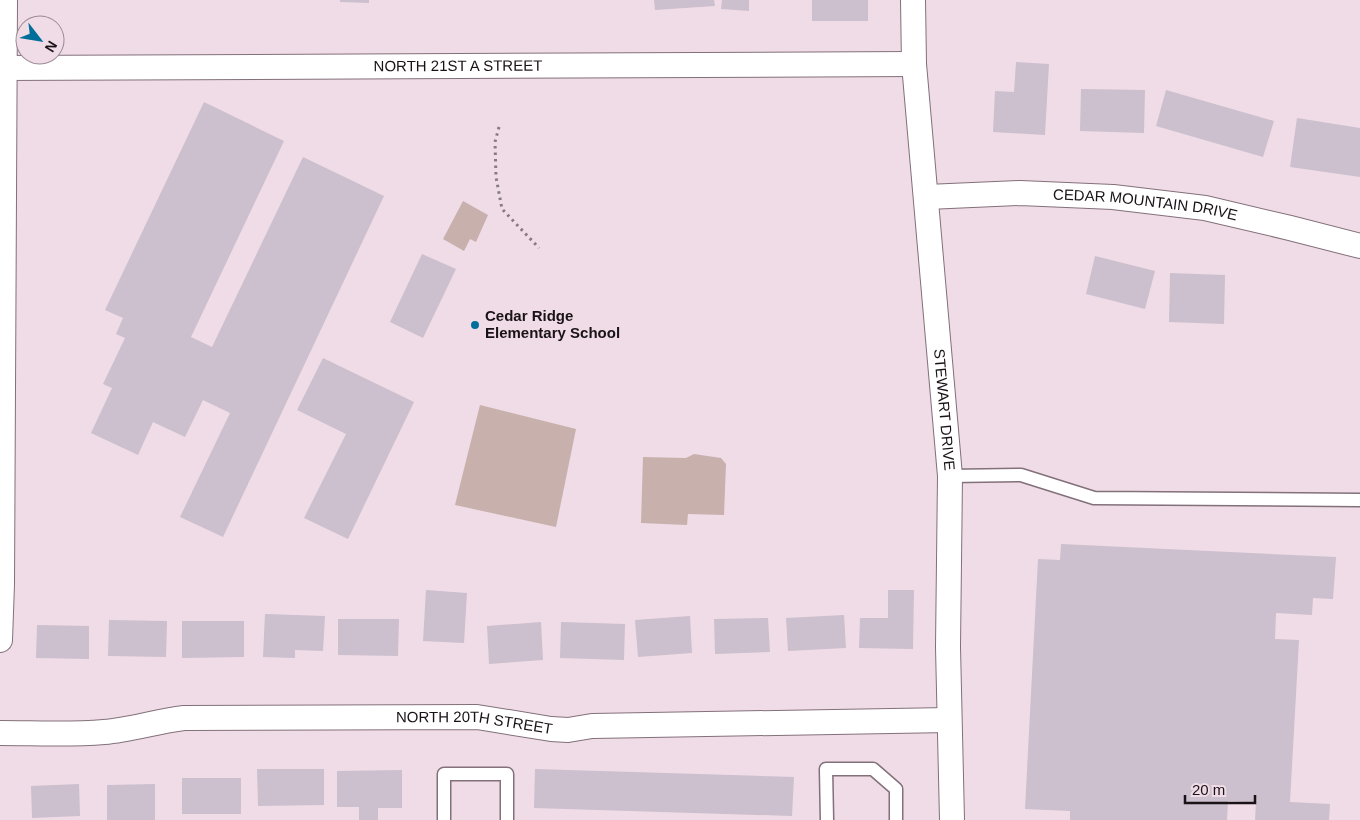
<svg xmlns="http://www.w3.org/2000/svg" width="1360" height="820" font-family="Helvetica,sans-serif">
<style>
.green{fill:#c8b0ad}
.building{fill:#ccbfce}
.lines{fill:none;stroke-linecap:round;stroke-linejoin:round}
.lane-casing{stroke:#82707a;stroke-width:15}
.street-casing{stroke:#82707a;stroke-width:26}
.path{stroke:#877a81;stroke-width:3;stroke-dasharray:2.5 4;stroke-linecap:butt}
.lane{stroke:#fff;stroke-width:12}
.street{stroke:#fff;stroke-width:24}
.poi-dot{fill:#006e9a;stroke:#f0dce6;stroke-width:2}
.labels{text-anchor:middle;stroke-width:4;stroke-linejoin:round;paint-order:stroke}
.street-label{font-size:15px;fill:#191216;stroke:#f0dce6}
.poi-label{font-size:15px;font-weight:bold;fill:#191216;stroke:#f0dce6;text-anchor:start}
</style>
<rect width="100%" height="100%" fill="#f0dce6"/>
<!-- green -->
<g class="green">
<polygon points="463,201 488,215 476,242 470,239 464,251 443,239"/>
<polygon points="480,405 576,429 556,527 455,505"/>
<polygon points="694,454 721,458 726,464 724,515 688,514 687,525 641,523 643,457 686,458"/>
</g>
<!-- building -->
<g class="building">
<polygon points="340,0 369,0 369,3 340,2"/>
<polygon points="654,0 714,0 715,6 655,10"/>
<polygon points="722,0 749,0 749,11 721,9"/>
<rect x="812" y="0" width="56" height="21"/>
<polygon points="1016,62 1049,64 1045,135 993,132 995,91 1014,92"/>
<polygon points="1081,89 1145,90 1144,133 1080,131"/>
<polygon points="1166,90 1274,121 1263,157 1156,126"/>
<polygon points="204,102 284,141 191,337 212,347 303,157 384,196 223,537 180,517 230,413 203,400 185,437 153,422 138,455 91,433 112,388 103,384 125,338 116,334 123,318 105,310"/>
<polygon points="1297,118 1360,128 1360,177 1290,167"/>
<polygon points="422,254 456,269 423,338 390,322"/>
<polygon points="1095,256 1155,271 1145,309 1086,294"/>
<polygon points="1170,273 1225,275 1224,324 1169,322"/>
<polygon points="323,358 414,402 348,539 304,518 346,434 297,410"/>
<polygon points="1061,544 1336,557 1333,599 1313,598 1312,615 1276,613 1275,639 1299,640 1290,802 1330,804 1329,820 1255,820 1256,802 1228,801 1227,820 1070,820 1070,811 1025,809 1038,559 1060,560"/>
<polygon points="426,590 467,593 464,643 423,641"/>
<polygon points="888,590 914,590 913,649 859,648 860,618 888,618"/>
<polygon points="265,614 325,616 323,651 295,650 295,658 263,657"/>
<polygon points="844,615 846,648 788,651 786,618"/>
<polygon points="690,616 692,653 638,657 635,620"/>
<polygon points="768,618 770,652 715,654 714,619"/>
<polygon points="338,619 399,619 398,656 338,655"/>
<polygon points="109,620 167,621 166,657 108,656"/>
<polygon points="182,621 244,621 244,657 182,658"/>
<polygon points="541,622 543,660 489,664 487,626"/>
<polygon points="561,622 625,624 624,660 560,658"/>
<polygon points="37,625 89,626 89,659 36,658"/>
<polygon points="257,769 324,769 324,805 258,806"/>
<polygon points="535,769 794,777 792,816 534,808"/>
<polygon points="402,770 402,808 378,808 378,820 359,820 359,807 337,807 337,771"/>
<rect x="182" y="778" width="59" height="36"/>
<polygon points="79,784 80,816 32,818 31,786"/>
<polygon points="155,784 155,820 107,820 107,785"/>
</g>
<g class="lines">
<!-- lane casing -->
<g class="lane-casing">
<g id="lane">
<polyline points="950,476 1021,475 1094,498 1360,500"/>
<polyline points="444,820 444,774 507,774 507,820"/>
<polyline points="827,820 826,769 873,769 896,789 896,820"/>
</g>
</g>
<!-- street casing -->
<g class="street-casing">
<g id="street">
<path id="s1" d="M913,0L914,64L950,476L948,647L952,820"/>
<path id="s2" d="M0,68L914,64"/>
<path id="s3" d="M927,197L1020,193L1113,197L1205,208L1290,228L1360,246"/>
<polyline points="0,640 2,584 5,0"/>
<path id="s4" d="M0,733C34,733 70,735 104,732C131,730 157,721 184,718L477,717L551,729L568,730L592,726L949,720"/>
</g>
</g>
<!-- path -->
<polyline class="path" points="499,127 495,142 496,177 502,209 539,248"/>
<!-- lane -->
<use href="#lane" class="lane"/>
<!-- street -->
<use href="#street" class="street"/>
</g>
<!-- markers -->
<circle class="poi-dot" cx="475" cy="325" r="5"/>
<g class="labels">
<!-- street labels -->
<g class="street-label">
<text dy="5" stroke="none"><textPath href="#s2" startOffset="458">NORTH 21ST A STREET</textPath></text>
<text dy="5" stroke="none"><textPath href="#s3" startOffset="219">CEDAR MOUNTAIN DRIVE</textPath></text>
<text dy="5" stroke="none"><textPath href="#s1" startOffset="411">STEWART DRIVE</textPath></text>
<text dy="5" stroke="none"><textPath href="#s4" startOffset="476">NORTH 20TH STREET</textPath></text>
</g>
<!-- poi labels -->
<g class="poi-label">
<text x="485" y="321">Cedar Ridge<tspan x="485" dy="17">Elementary School</tspan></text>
</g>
</g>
<!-- north arrow -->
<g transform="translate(40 40) rotate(121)"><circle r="24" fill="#f0dce6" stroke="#9a8b93"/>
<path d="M0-4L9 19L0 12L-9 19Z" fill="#006e9a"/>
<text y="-8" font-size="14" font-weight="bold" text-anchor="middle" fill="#191216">N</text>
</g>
<!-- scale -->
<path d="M1185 795v8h70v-8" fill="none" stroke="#191216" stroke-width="2.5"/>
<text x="1192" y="795" font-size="15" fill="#191216" stroke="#f0dce6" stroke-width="4" paint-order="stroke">20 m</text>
</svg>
